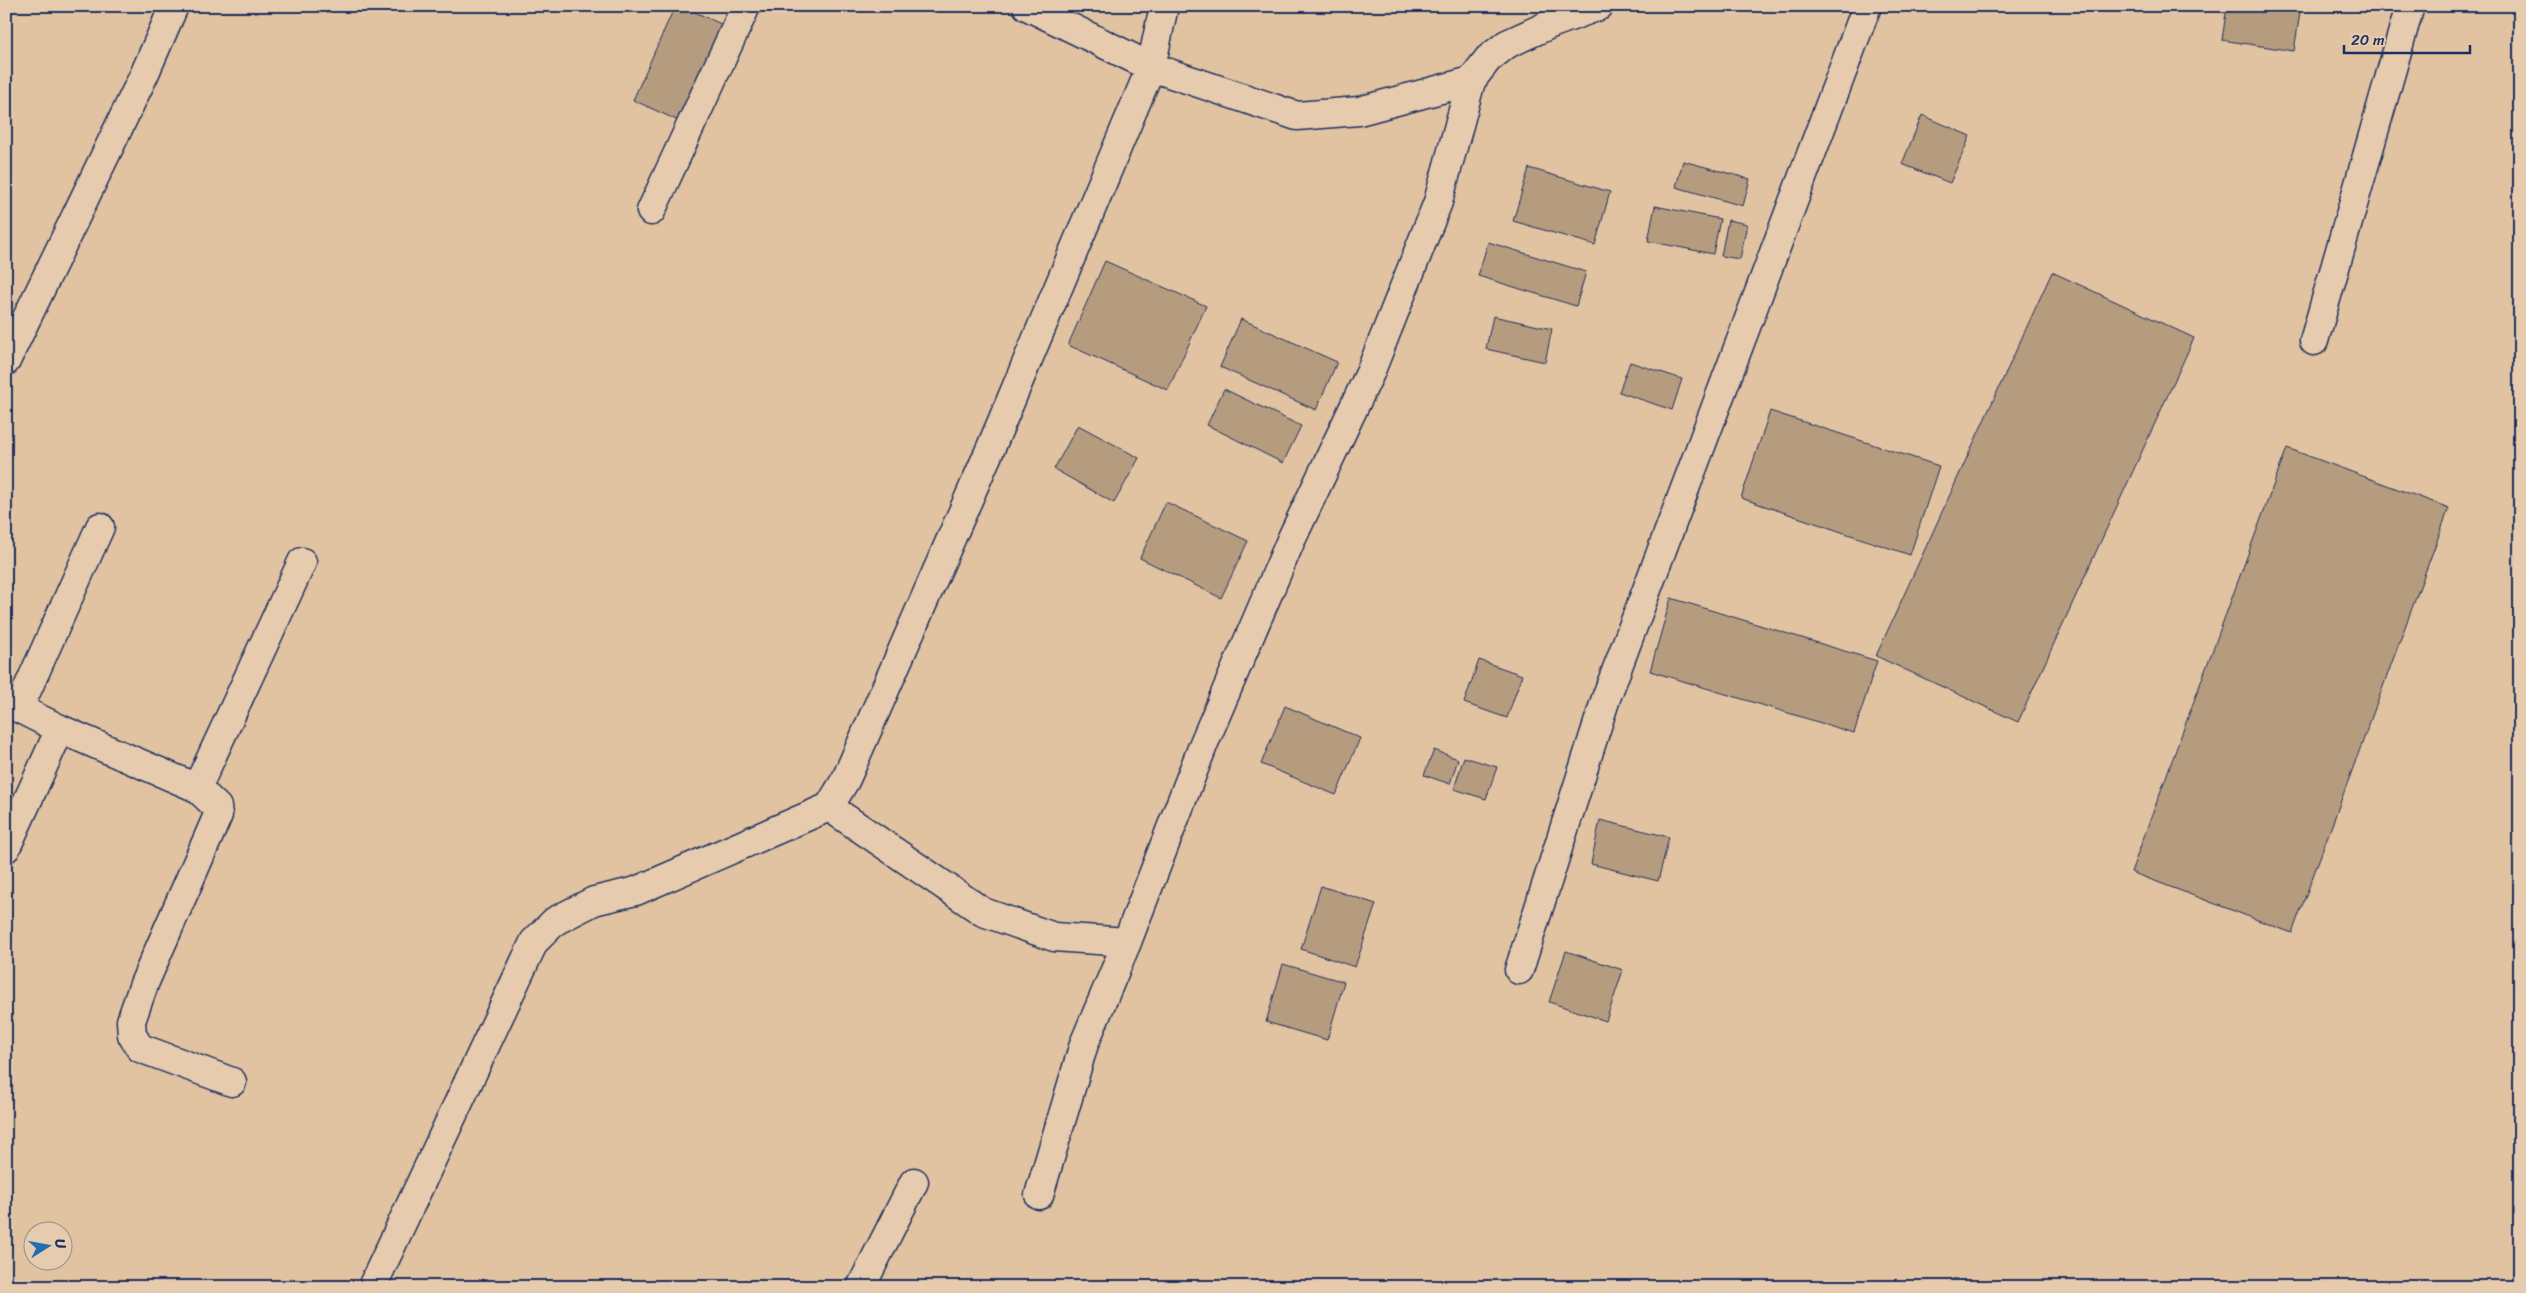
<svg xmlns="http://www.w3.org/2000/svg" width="2526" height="1293" font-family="Sriracha,sans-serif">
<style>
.building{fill:#b69c7f;stroke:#1b2f5e}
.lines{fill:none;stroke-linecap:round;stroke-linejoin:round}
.minor-casing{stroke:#1b2f5e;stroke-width:31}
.minor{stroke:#e7cbae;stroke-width:28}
</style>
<rect width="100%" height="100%" fill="#e1c3a2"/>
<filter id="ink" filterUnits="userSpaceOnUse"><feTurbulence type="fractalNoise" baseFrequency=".02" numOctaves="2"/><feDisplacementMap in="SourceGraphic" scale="10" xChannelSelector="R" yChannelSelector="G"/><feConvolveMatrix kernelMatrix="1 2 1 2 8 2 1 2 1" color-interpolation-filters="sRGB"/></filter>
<g filter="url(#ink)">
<!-- building -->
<g class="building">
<polygon points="675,6 682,6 723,25 681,122 633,100"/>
<polygon points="2227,6 2301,6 2294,51 2222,40"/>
<polygon points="1922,115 1970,136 1950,183 1902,164"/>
<polygon points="1683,161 1750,179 1743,206 1676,187"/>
<polygon points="1529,168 1610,192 1595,245 1513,221"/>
<polygon points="1655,206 1720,219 1713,254 1648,241"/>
<polygon points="1728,220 1747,224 1740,259 1721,256"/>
<polygon points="1488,242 1586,272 1576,306 1478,276"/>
<polygon points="1105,261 1206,306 1168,390 1068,345"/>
<polygon points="2052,272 2194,338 2018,722 1876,656"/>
<polygon points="1493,316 1552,329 1545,362 1486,349"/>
<polygon points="1241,319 1337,362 1316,410 1220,367"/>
<polygon points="1630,362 1682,379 1672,410 1619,392"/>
<polygon points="1224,389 1301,426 1283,463 1207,425"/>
<polygon points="1770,411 1939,466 1910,555 1741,498"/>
<polygon points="1078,425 1139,458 1114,503 1054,469"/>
<polygon points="2287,448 2449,508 2292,933 2131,872"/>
<polygon points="1166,502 1248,541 1221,598 1140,558"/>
<polygon points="1671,598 1877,661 1854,733 1650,671"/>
<polygon points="1479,660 1522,675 1507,718 1464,703"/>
<polygon points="1285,706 1360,738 1336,795 1261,764"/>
<polygon points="1434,750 1458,759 1450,784 1424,775"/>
<polygon points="1464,757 1497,767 1486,799 1454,789"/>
<polygon points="1600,820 1669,837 1658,881 1591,864"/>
<polygon points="1321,886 1376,904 1355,967 1301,949"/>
<polygon points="1566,951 1623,970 1606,1021 1549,1002"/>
<polygon points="1283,964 1344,982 1327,1040 1266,1022"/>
</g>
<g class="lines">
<!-- minor casing -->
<g class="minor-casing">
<g id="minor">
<polyline points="1027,6 1151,67 1297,116 1359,111 1471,81 1488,59 1507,44 1553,23 1599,6"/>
<polyline points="651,211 746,6"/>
<polyline points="2314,341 2410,6"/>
<polyline points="6,361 144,75 174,6"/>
<polyline points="6,702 60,729 197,788 217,807 218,815 144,984 131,1021 132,1035 140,1048 232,1082"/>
<polyline points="19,708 100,527"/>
<polyline points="197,788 302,562"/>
<polyline points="829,807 983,912 1054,937 1127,942"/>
<polyline points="6,848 60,729"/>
<polyline points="1519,970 1606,698 1867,6"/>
<polyline points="1039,1195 1084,1044 1127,942 1204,743 1291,540 1370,373 1438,202 1471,81"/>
<polyline points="372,1287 534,942 555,921 594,901 636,891 829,807 846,779 992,445 1151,67 1164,6"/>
<polyline points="861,1287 914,1182"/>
</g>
</g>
<!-- minor -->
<use href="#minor" class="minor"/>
</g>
</g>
<!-- margin -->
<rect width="2526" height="1293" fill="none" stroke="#e7cbae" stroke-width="25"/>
<rect x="12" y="12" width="2501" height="1268" fill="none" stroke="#1b2f5e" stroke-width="2" filter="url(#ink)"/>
<!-- north arrow -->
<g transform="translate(48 1246) rotate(79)"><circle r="24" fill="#e7cbae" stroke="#958d8e"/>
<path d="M0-4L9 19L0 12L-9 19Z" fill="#1f6fb2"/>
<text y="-8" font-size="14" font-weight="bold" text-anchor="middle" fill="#1b2f5e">U</text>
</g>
<!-- scale -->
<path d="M2344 45v8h126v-8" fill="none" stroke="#1b2f5e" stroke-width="2.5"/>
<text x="2351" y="45" font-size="15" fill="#1b2f5e" stroke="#e7cbae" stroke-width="4" paint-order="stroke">20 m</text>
</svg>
